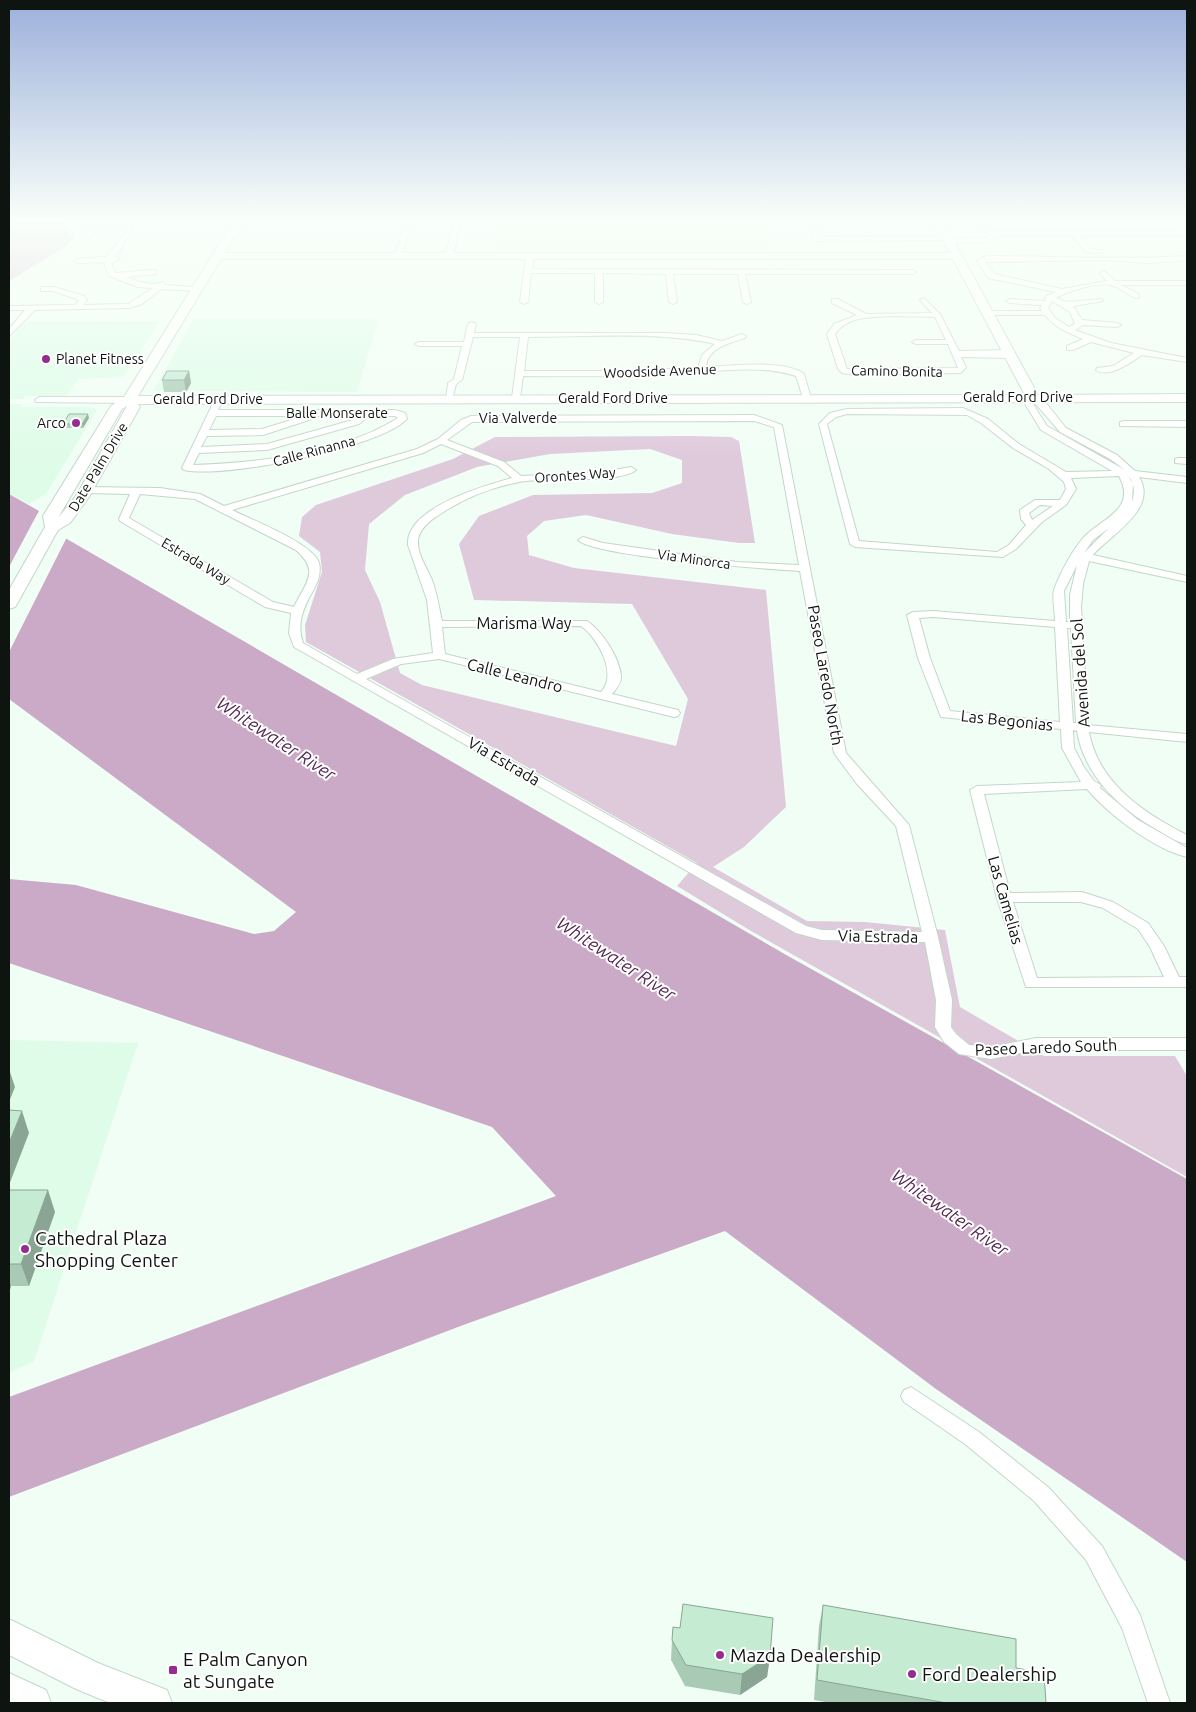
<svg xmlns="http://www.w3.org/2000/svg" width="1196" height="1712" font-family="Ubuntu,sans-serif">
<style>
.built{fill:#dffce8}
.green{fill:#dfcadc;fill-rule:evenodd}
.water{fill:#cbaac7}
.pier{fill:#f1fef5}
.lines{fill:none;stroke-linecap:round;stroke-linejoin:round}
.street-casing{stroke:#c2d7c8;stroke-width:2}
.secondary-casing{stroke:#c2d7c8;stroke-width:2}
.primary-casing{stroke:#c2d7c8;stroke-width:2}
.street{fill:#fff;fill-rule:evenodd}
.secondary{fill:#fff;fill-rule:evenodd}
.primary{fill:#fff;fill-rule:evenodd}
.wall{fill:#a9cbb5}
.shaded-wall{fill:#8aa593}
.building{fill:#c5ecd2;stroke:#8aa593}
.poi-dot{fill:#952c90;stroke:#fff;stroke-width:2}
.labels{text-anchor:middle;stroke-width:4;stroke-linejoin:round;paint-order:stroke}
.far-poi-label{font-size:14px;fill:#0e1510;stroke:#fff;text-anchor:start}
.far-street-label{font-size:14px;fill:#0e1510;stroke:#fff}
.street-label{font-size:16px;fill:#0e1510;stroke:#fff}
.water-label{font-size:18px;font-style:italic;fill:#552b52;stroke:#fff}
.near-poi-label{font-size:19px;fill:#0e1510;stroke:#fff;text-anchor:start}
</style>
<rect width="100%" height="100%" fill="#f1fef5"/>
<!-- built -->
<g class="built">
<polygon points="502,219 763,219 767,236 764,237 769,253 495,253"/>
<polygon points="194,319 372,319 378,321 357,392 153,391"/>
<polygon points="31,321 158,321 158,324 123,377 79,379 66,396 26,396 23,399 9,399 9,341 24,323"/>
<polygon points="9,404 22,404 21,407 89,407 97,410 46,494 28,504 9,493"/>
<polygon points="9,1040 138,1043 34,1361 9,1373"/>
</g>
<!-- green -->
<g class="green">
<polygon points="25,219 65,222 69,233 74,237 67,246 9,281 9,223"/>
<path d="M691,436L731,437L739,441L755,543H739L672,534L586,515L544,521L527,536L529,555L574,568L766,590L786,807L744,847L713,867L807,921L865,922L945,930L960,1007L1044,1056H1175L1187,1076V1177L751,931L677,886L697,863L306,642L305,625L322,572L320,552L299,536L302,517L316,505L453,459L495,437ZM650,449L682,460V483L652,493L533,495L479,516L459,544L474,600L632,604L688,699L676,746L422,685L400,673L380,602L365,570L369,524L405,495L477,467L550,454Z"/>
</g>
<!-- water -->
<polygon class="water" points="9,494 39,511 34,520 788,956 1187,1179 1187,1562 936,1389 725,1231 466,1324 9,1497 9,1397 556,1196 492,1127 9,963 9,879 76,885 254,934 274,931 296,912 9,699"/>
<!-- pier -->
<polygon class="pier" points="34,520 67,537 9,652 9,567"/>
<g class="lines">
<!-- street casing -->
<g class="street-casing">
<g id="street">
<path d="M114,219L132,223L130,225L132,231L115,257L120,259L111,263L115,273L153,270H156V274L127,277C138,281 151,287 163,282L166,285L196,287H199V291L161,289L142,304L129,308L35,310L9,336V329L25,310H9V306L75,305L79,300L53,291H41V287H54L84,296L87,300L83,305L128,304L153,288L138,287L109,276L104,262L78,263L74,261L78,259L107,257L126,231L124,226L91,233L88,238L85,236V232L119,223Z"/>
<polygon points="407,219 413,219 401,256 394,258"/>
<polygon points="455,219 461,219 453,256 449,258 445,256"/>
<polygon points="808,219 814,219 820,237 948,236 951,239 986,238 990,234 985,232 977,219 983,219 990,230 994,231 1177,231 1167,219 1174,219 1185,232 1187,237 1180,235 1079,235 1090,249 1104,250 1102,253 1086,252 1072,235 996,235 988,242 949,243 946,240 817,241 814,239"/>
<polygon points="530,254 534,256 532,269 912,270 916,272 912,274 745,274 751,302 747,304 743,302 738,274 673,274 677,302 673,304 669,302 666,274 603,273 603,302 599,304 595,302 595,273 531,273 528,302 524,304 520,302 526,256"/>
<path d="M987,256C1053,256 1122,260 1187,256V260L1150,263L1107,260L985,262L994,274L1062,289L1107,281L1100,273L1104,271L1115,281H1187V285H1121L1139,294V298H1136C1127,295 1119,287 1111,285C1097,282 1068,291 1056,298L1067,302L1102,299L1103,301L1073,306L1082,320L1117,323L1121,325L1117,327L1083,325L1075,330L1111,343L1187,358V362L1142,355C1131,362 1109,379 1096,370L1097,368L1113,366L1134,353L1091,342L1073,350H1067V346L1083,339C1069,333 1055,328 1045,315H985L984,313L988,311H1042L1040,308L1042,305L1010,303L1006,301L1010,299L1045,301L1046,296L1056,292L988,278L977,261ZM1052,301L1070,312L1075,324L1069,327L1055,318L1048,308Z"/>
<path d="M924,298L940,314L959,351L1009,350L1016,356L1012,358L961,357L966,367L961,373L854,375L842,373L838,369L827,334L834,324L857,315L832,303V299H838L866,314L932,313L920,300ZM896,316L935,317L946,340H916L912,342L916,344H948L958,368L847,369L835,334C848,315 875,317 896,316Z"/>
<path d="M472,322L476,324L474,333H665L696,335L722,341L742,334L746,336L745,338C730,343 707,348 706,367C730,366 785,359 804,374L811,398L807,401L803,398L796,376C758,363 704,373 664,375C617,377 570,376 523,376L520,398L516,401L512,398L520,337H473L462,380L456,384L452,400H446L448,383L454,379L462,346H419L415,344L419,342H464L468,324ZM528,337C586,337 659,331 715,344L702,355L698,368L617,371H524Z"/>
<path d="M1033,394L1046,403L1066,428L1117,455L1135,471L1187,477V483L1139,477C1159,509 1110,535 1093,555L1187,576V582L1089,561L1083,584L1081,607L1088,725L1187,734V742L1089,732C1098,783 1144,813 1187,835V844C1176,842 1166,835 1156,829C1119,808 1084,775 1077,731L1073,730L1074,748L1084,767L1094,781L1101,785L1100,788L1138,820L1187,848V857C1155,850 1108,814 1087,789L984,794L1010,893L1082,892L1113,902L1148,923L1164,946L1179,977H1187V987H1026L997,898L970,790L977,786L1081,782L1062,748L1061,729L941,717L918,658L907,615L913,612L933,611L1055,621C1055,612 1052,598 1054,590C1060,573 1073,549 1085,536C1103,518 1137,509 1119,476L1071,478L1076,489L1066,505L1042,522L1016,549L1003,557L855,547L850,544L819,424L830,413L847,409L963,408L988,419L1019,444L1066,472L1112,471L1041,430L1025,404L1030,395ZM1034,402L1060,432L1110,459L1125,470L1047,426L1033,404ZM847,414L967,415L981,423L1013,448L1049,469L1064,482L1066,489L1060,500H1035L1020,510L1021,519L1026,525L1009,545L997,552L859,541L827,424L836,417ZM1128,476C1135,483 1135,493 1132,502L1133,484ZM1040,505L1053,506L1032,520L1029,513ZM1109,528L1084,553L1093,540ZM1077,565L1070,595V622H1066L1064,591ZM933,617L1055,627L1060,722L950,711L930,658L919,618ZM1067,628H1071L1076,723H1073ZM1013,902H1081L1103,908L1138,929L1150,947L1164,977L1037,978Z"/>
<path d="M219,396L223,399L218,410H395L405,413L407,419C379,448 224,479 184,470L182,468L215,399ZM216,416H304L262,429L209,430ZM313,416H358L353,420L267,444L201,447L207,436L263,435L312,419ZM369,416H395L398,418C342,453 258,463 193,465L199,453L267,450L359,424Z"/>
<polygon points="39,397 129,397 133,400 129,403 36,402 35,400"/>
<path d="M754,415L782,425L846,753L909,825L938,937L952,1000L951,1027L956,1034L969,1045L991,1047L1036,1038H1187V1050H1036L991,1059L959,1054L944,1042L935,1027L936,1000L925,942L822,940L796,933L294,647L289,633L291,613L265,607L120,521L119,519L130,494L85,493L80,490L85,487L160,488L200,494L224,506L417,449L438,439L461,420L471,416ZM754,421L774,427L799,565L737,562L603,543L583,537L578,540C596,557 767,569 800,571L834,753L857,784L896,826L922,932L822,930L806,926L366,679L401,664L439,659L674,717L678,716L680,713L678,710L612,694C616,689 621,684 621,677C620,658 602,631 587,621H442C439,607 437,593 432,580C427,568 417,554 418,541C419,528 432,519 442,513C464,498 493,487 519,482C544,477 620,484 636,470L631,467L603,472L521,476L504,462L447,440L472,422ZM441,444L498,466L512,478C484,486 405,508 408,545L427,600L433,653L393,659L357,674L303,643C297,625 302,612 310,596C316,586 322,575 319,563C314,544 250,519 232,510L423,453ZM140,494L195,499L296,550C321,572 305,583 294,607L273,602L129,518ZM581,626C598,638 618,674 601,692L445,654L442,627Z"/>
<polygon points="1123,421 1187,421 1187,427 1120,426 1120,422"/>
<polygon points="1178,458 1187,458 1187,464 1175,463 1175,459"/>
<polygon points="911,1387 979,1432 1048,1487 1102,1546 1140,1615 1170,1703 1148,1703 1122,1628 1086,1560 1034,1501 965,1444 904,1402 901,1396 904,1390"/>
</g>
</g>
<!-- secondary casing -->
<g class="secondary-casing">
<path id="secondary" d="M235,219H245L224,253H950L932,219H942L1038,395L1187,394V402L138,404L140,407L89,497L70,523L58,530L17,604L15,607L9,609V590L45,527L43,516L111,406L124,397ZM221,259H953L1025,395L138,396ZM127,406L76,496L58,518L122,409Z"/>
</g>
<!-- primary casing -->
<g class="primary-casing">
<g id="primary">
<polygon points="9,1619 98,1663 167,1690 172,1703 110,1703 76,1689 9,1655"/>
<polygon points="9,1673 46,1690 51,1703 9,1703"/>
</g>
</g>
<!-- street -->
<use href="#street" class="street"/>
<!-- secondary -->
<use href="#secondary" class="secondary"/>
<!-- primary -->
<use href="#primary" class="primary"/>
</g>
<!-- wall -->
<g class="wall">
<polygon points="189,371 191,383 186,392 164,392 162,380"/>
<polygon points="89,418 83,428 64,428 63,424"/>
<polygon points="9,1190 55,1212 29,1286 11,1286 9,1293"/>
<polygon points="823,1605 1016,1668 1046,1703 831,1703 814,1700 819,1626"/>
<polygon points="672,1640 770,1656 767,1677 740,1695 685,1686 671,1660"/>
</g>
<!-- shaded-wall -->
<g class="shaded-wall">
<polygon points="189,371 191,383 186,392 184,380"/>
<polygon points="88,414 89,418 83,428 82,424"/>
<polygon points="9,1069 15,1087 9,1102"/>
<polygon points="22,1111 29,1133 9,1185 9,1143"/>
<polygon points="48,1190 55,1212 29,1286 21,1264"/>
<polygon points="9,1279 11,1286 9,1293"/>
<polygon points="770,1656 767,1677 740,1695 742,1674"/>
</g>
<!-- building -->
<g class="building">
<polygon points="167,371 189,371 184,380 162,380"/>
<polygon points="69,414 88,414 82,424 63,424"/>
<polygon points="9,1110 22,1111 9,1143"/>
<polygon points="9,1190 48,1190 21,1264 9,1264"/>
<polygon points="683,1604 773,1618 770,1656 742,1674 686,1665 672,1640 673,1627 680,1628"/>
<polygon points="823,1605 1016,1639 1016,1668 1044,1673 1046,1703 947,1703 817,1680"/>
</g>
<!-- sky -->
<linearGradient id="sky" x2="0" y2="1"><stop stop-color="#9cb0db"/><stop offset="0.48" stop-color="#f9fffa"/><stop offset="1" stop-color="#f9fffa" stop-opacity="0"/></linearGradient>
<rect width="1196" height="459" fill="url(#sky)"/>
<!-- markers -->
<g class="poi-dot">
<circle cx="46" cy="359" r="5"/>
<circle cx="76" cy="423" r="5"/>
<circle cx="25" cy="1249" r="5"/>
<circle cx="720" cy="1655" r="5"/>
<rect x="168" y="1665" width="10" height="10" rx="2.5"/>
<circle cx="912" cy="1674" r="5"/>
</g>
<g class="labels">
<!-- far-poi labels -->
<g class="far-poi-label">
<text x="56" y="364">Planet Fitness</text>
<text x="66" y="428" text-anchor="end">Arco</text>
</g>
<!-- far-street labels -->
<g class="far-street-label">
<text transform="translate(660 371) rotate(-2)" y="5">Woodside Avenue</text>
<text transform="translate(897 371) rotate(1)" y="5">Camino Bonita</text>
<text x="1018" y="402">Gerald Ford Drive</text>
<text x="613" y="403">Gerald Ford Drive</text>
<text x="208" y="404">Gerald Ford Drive</text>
<text x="337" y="418">Balle Monserate</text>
<text x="518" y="423">Via Valverde</text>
<text transform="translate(314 451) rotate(-15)" y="5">Calle Rinanna</text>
<text transform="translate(98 467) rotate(-59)" y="5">Date Palm Drive</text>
<text transform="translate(575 475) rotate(-4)" y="5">Orontes Way</text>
<text transform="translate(694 559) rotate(8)" y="5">Via Minorca</text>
<text transform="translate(196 561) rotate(31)" y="5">Estrada Way</text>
</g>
<!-- street labels -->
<g class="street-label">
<text x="524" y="629">Marisma Way</text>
<text transform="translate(1080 673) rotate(-94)" y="6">Avenida del Sol</text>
<text transform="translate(515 675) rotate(14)" y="6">Calle Leandro</text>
<text transform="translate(826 675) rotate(80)" y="6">Paseo Laredo North</text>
<text transform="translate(1007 720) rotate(6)" y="6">Las Begonias</text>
<text transform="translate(504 761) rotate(30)" y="6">Via Estrada</text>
<text transform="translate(1006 900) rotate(74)" y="6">Las Camelias</text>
<text transform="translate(878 936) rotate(1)" y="6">Via Estrada</text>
<text transform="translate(1046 1047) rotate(-2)" y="6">Paseo Laredo South</text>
</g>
<!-- water labels -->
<g class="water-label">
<text transform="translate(276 739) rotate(33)" y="6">Whitewater River</text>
<text transform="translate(616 959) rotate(33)" y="6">Whitewater River</text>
<text transform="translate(950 1213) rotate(35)" y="6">Whitewater River</text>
</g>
<!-- near-poi labels -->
<g class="near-poi-label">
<text x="35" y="1245">Cathedral Plaza<tspan x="35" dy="22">Shopping Center</tspan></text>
<text x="730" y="1662">Mazda Dealership</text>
<text x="183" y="1666">E Palm Canyon<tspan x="183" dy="22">at Sungate</tspan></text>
<text x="922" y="1681">Ford Dealership</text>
</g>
</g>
<!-- border -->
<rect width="1196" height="1712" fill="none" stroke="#0e1510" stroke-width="20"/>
</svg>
